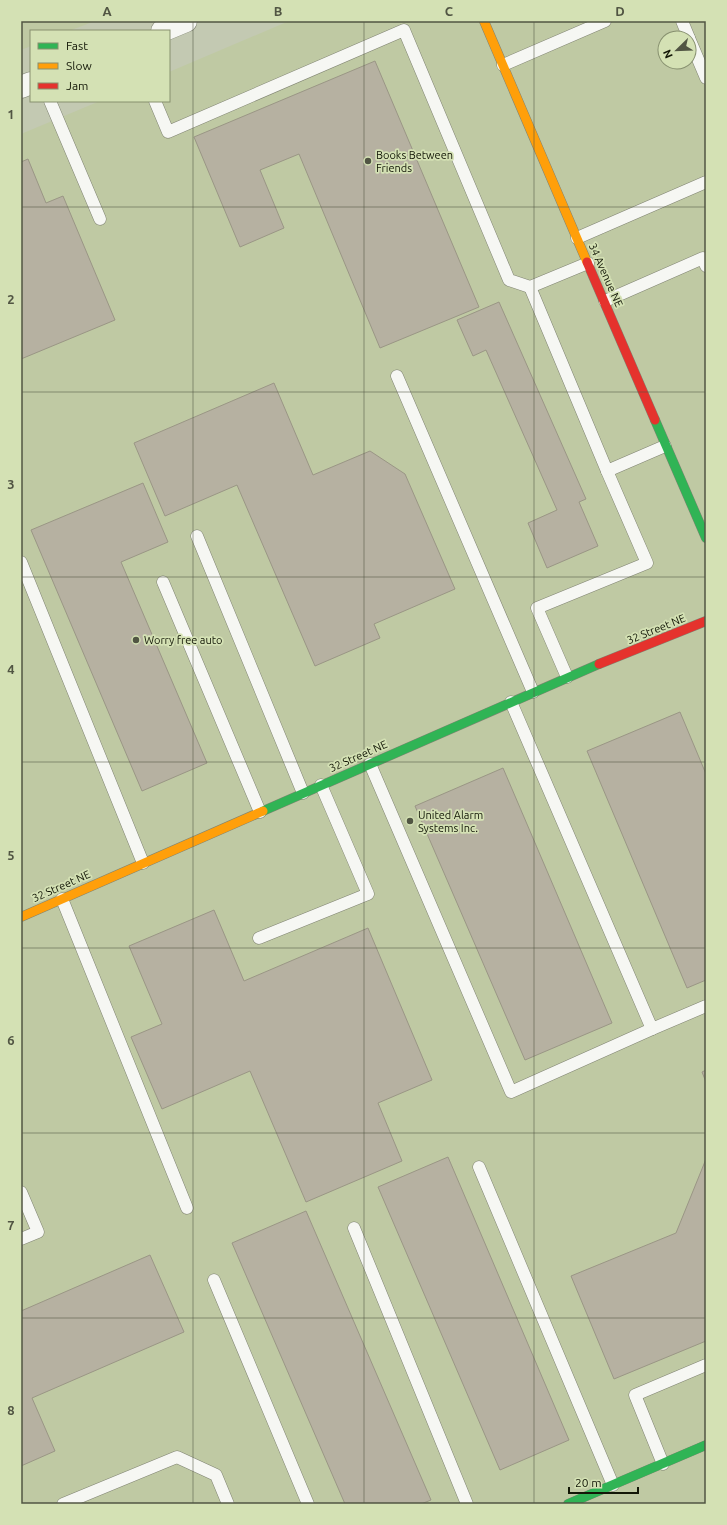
<svg xmlns="http://www.w3.org/2000/svg" width="727" height="1525" font-family="Ubuntu,sans-serif">
<style>
.built{fill:#bfc9a3;fill-rule:evenodd}
.building{fill:#b6b1a1;stroke:#9a9685}
.lines{fill:none;stroke-linecap:round;stroke-linejoin:round}
.lane-casing{stroke:#808473;stroke-width:13}
.street-casing{stroke:#808473;stroke-width:23}
.fast-casing{stroke:#808473;stroke-width:10}
.slow-casing{stroke:#808473;stroke-width:10}
.jam-casing{stroke:#808473;stroke-width:10}
.lane{stroke:#f6f7f3;stroke-width:12}
.street{stroke:#f6f7f3;stroke-width:22}
.fast{stroke:#30b455;stroke-width:9}
.slow{stroke:#ff9f0a;stroke-width:9}
.jam{stroke:#e5322d;stroke-width:9}
.grid{fill:none;stroke:#515543;stroke-width:1;stroke-opacity:0.55}
.poi-dot{fill:#515543;stroke:#d4e1b4;stroke-width:1.5}
.labels{text-anchor:middle;stroke-width:3.5;stroke-linejoin:round;paint-order:stroke}
.poi-label{font-size:11px;fill:#131707;stroke:#d4e1b4;text-anchor:start}
.street-label{font-size:11px;fill:#131707;stroke:#d4e1b4}
.neatline{fill:none;stroke:#515543;stroke-width:1.5}
.grid-label{font-size:13px;text-anchor:middle;font-weight:bold;fill:#515543}
</style>
<rect width="100%" height="100%" fill="#c3c9b2"/>
<!-- built -->
<g class="built">
<polygon points="21,21 95,21 69,31 31,31 31,46 21,50"/>
<path d="M289,21H706V1504H21V134L100,101H169V72ZM665,38H689V62H665Z"/>
</g>
<!-- building -->
<g class="building">
<polygon points="375,61 479,307 380,348 299,154 260,170 284,228 240,247 194,137"/>
<polygon points="28,159 46,203 63,196 115,320 21,359 21,162"/>
<polygon points="499,302 586,499 579,502 598,546 547,568 528,523 557,510 486,350 473,356 457,320"/>
<polygon points="274,383 313,475 370,451 405,474 455,589 374,624 380,638 315,666 237,485 165,516 134,443"/>
<polygon points="143,483 168,542 121,562 207,763 142,791 31,530"/>
<polygon points="680,712 706,774 706,980 687,988 587,751"/>
<polygon points="503,768 612,1023 525,1060 415,806"/>
<polygon points="214,910 244,981 368,928 432,1080 378,1103 402,1161 306,1202 250,1071 162,1109 131,1037 162,1024 129,946"/>
<polygon points="706,1070 706,1082 702,1072"/>
<polygon points="448,1157 569,1440 500,1470 378,1187"/>
<polygon points="706,1159 706,1341 614,1379 571,1276 676,1233"/>
<polygon points="306,1211 431,1500 421,1504 345,1504 232,1243"/>
<polygon points="150,1255 184,1332 32,1398 55,1451 21,1466 21,1311"/>
</g>
<g class="lines">
<!-- lane casing -->
<g class="lane-casing">
<g id="lane">
<polyline points="682,21 689,38"/>
<polyline points="689,38 706,78"/>
<polyline points="503,65 605,21"/>
<polyline points="50,101 100,219"/>
<polyline points="155,101 168,132 404,30 509,280 530,287 588,263"/>
<polyline points="577,238 706,182"/>
<polyline points="530,287 607,471 665,446"/>
<polyline points="605,301 703,258 706,266"/>
<polyline points="397,376 533,692"/>
<polyline points="197,536 303,793"/>
<polyline points="21,562 143,863"/>
<polyline points="163,582 260,812"/>
<polyline points="567,677 537,608 647,563 607,471"/>
<polyline points="511,702 652,1029 706,1006"/>
<polyline points="370,764 511,1092 652,1029"/>
<polyline points="62,899 187,1208"/>
<polyline points="259,938 368,894 321,785"/>
<polyline points="479,1167 613,1485"/>
<polyline points="21,1192 38,1232 21,1239"/>
<polyline points="354,1228 467,1504"/>
<polyline points="214,1280 308,1504"/>
<polyline points="663,1464 635,1395 706,1365"/>
<polyline points="63,1504 177,1457 216,1475 228,1504"/>
</g>
</g>
<!-- street casing -->
<g class="street-casing">
<g id="street">
<polyline points="162,31 186,21"/>
<polyline points="21,87 31,83"/>
</g>
</g>
<!-- fast casing -->
<g class="fast-casing">
<g id="fast">
<polyline points="655,420 706,538"/>
<polyline points="263,811 599,664"/>
<polyline points="568,1504 706,1445"/>
</g>
</g>
<!-- slow casing -->
<g class="slow-casing">
<g id="slow">
<polyline points="484,21 587,262"/>
<polyline points="21,917 263,811"/>
</g>
</g>
<!-- jam casing -->
<g class="jam-casing">
<g id="jam">
<polyline points="587,262 655,420"/>
<polyline points="599,664 706,621"/>
</g>
</g>
<!-- lane -->
<use href="#lane" class="lane"/>
<!-- street -->
<use href="#street" class="street"/>
<!-- fast -->
<use href="#fast" class="fast"/>
<!-- slow -->
<use href="#slow" class="slow"/>
<!-- jam -->
<use href="#jam" class="jam"/>
</g>
<!-- grid -->
<path class="grid" d="M193,21V1504M364,21V1504M534,21V1504M21,207H706M21,392H706M21,577H706M21,762H706M21,948H706M21,1133H706M21,1318H706"/>
<!-- markers -->
<g class="poi-dot">
<circle cx="368" cy="161" r="4"/>
<circle cx="136" cy="640" r="4"/>
<circle cx="410" cy="821" r="4"/>
</g>
<g class="labels">
<!-- poi labels -->
<g class="poi-label">
<text x="376" y="159">Books Between<tspan x="376" dy="13">Friends</tspan></text>
<text x="144" y="644">Worry free auto</text>
<text x="418" y="819">United Alarm<tspan x="418" dy="13">Systems Inc.</tspan></text>
</g>
<!-- street labels -->
<g class="street-label">
<text transform="translate(606 275) rotate(66)" y="4">34 Avenue NE</text>
<text transform="translate(656 629) rotate(-22)" y="4">32 Street NE</text>
<text transform="translate(358 756) rotate(-24)" y="4">32 Street NE</text>
<text transform="translate(61 886) rotate(-24)" y="4">32 Street NE</text>
</g>
</g>
<!-- border -->
<rect width="727" height="1525" fill="none" stroke="#d4e1b4" stroke-width="44"/>
<!-- legend -->
<rect x="30" y="30" width="140" height="72" fill="#d4e1b4" stroke="#87906f"/>
<rect x="38" y="43" width="20" height="6" fill="#30b455" stroke="#87906f"/>
<text x="66" y="50" font-size="12" fill="#131707">Fast</text>
<rect x="38" y="63" width="20" height="6" fill="#ff9f0a" stroke="#87906f"/>
<text x="66" y="70" font-size="12" fill="#131707">Slow</text>
<rect x="38" y="83" width="20" height="6" fill="#e5322d" stroke="#87906f"/>
<text x="66" y="90" font-size="12" fill="#131707">Jam</text>
<!-- north arrow -->
<g transform="translate(677 50) rotate(247)"><circle r="19" fill="#d4e1b4" stroke="#87906f"/>
<path d="M0-3L7 15L0 10L-7 15Z" fill="#515543"/>
<text y="-6" font-size="11" font-weight="bold" text-anchor="middle" fill="#131707">N</text>
</g>
<!-- scale -->
<path d="M569 1487v6h69v-6" fill="none" stroke="#131707" stroke-width="2"/>
<text x="575" y="1487" font-size="12" fill="#131707" stroke="#d4e1b4" stroke-width="3" paint-order="stroke">20 m</text>
<rect x="22" y="22" width="683" height="1481" class="neatline"/>
<g class="grid-label">
<text x="107" y="16">A</text>
<text x="278" y="16">B</text>
<text x="449" y="16">C</text>
<text x="620" y="16">D</text>
<text x="11" y="119">1</text>
<text x="11" y="304">2</text>
<text x="11" y="489">3</text>
<text x="11" y="674">4</text>
<text x="11" y="860">5</text>
<text x="11" y="1045">6</text>
<text x="11" y="1230">7</text>
<text x="11" y="1415">8</text>
</g>
</svg>
